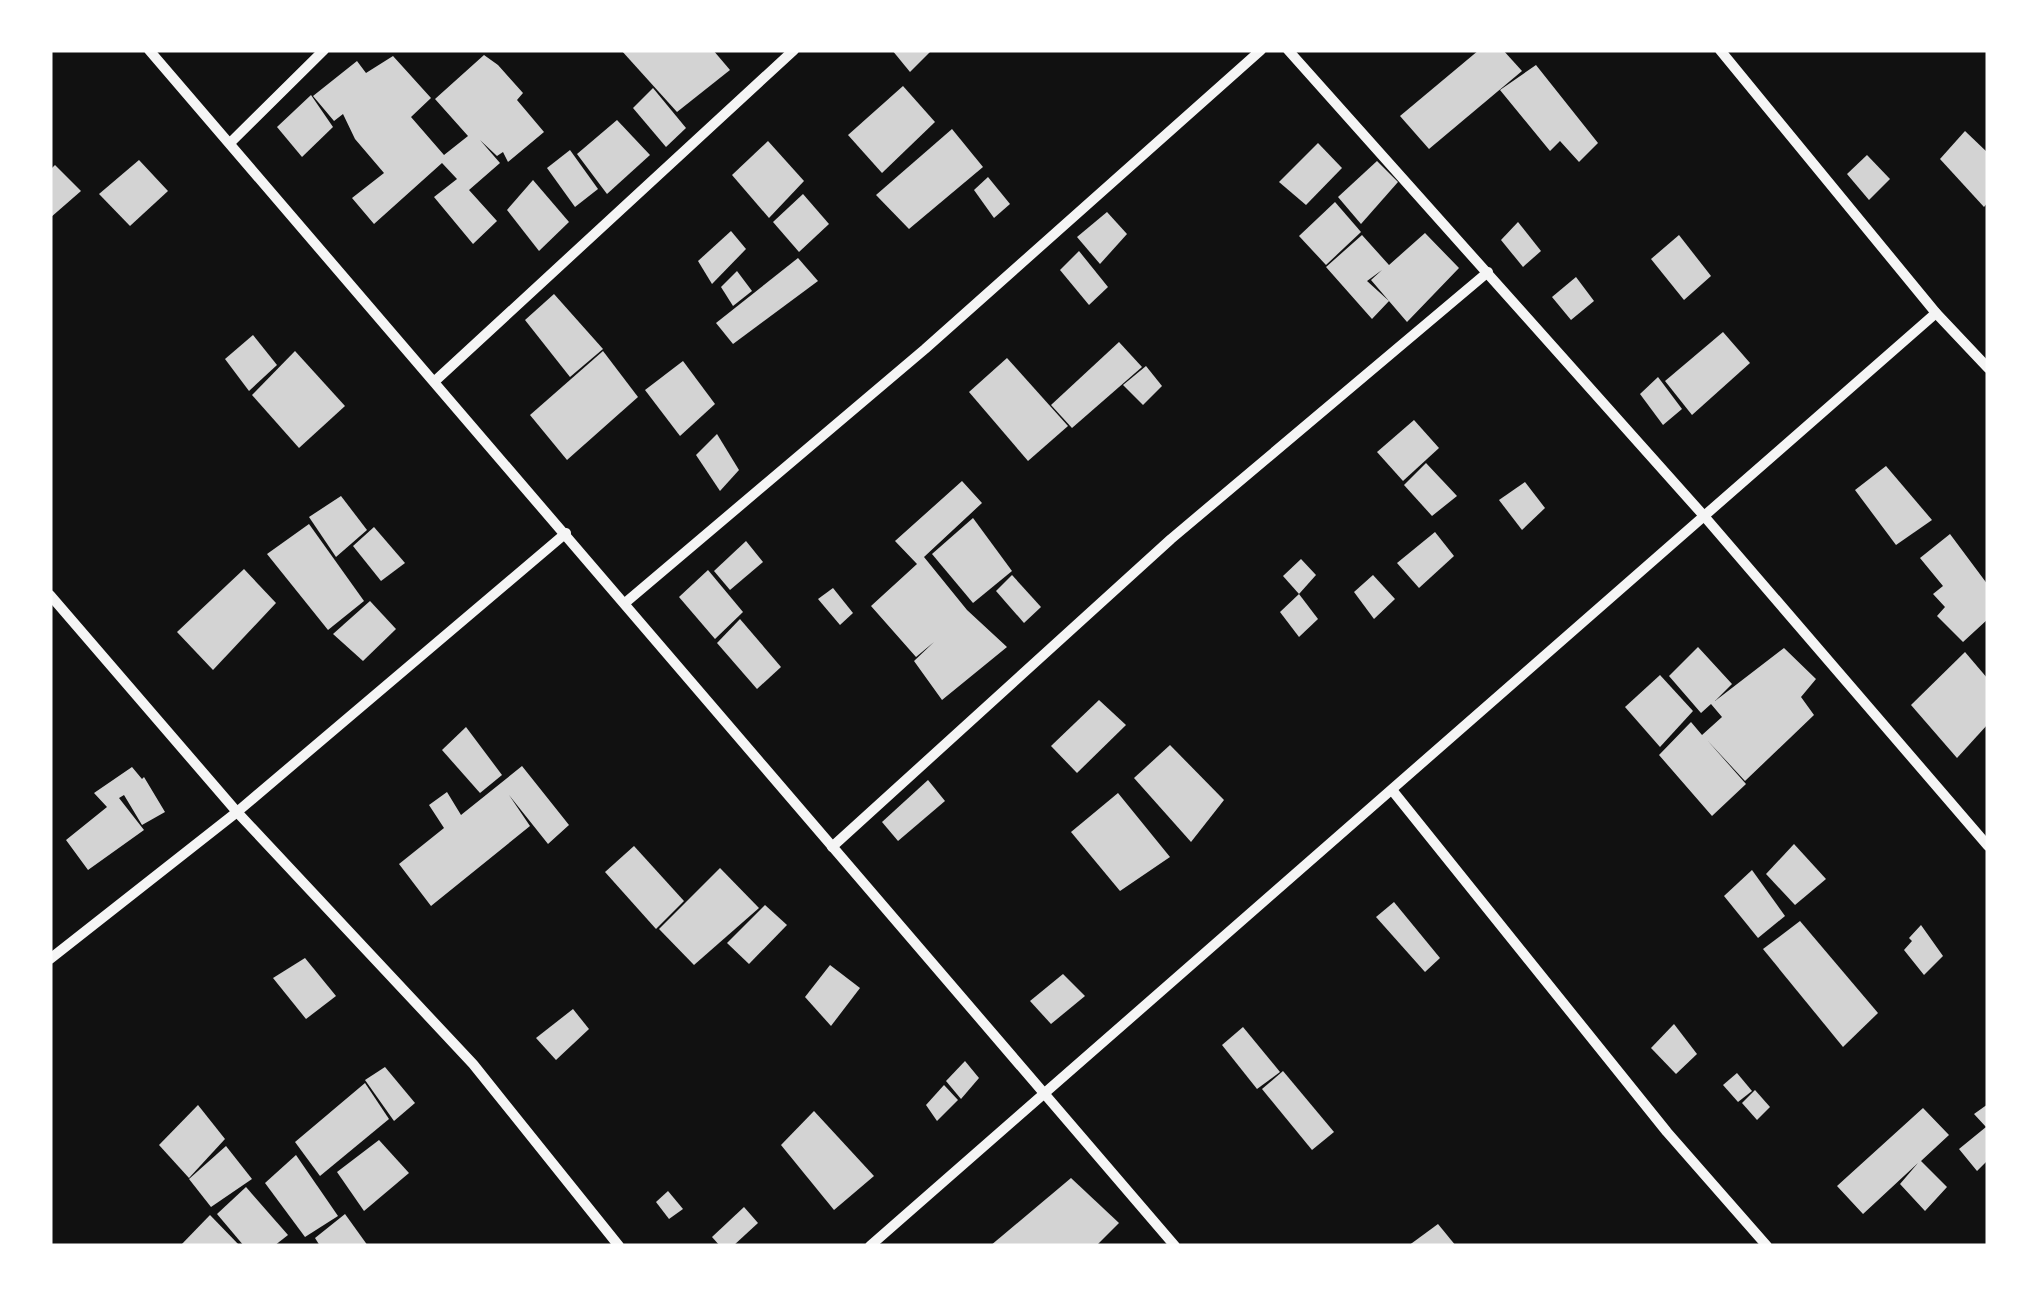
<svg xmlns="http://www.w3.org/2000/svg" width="2038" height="1296" font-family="'Space Grotesk',sans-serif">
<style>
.building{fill:#d3d3d3}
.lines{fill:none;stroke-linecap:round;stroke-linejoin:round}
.minor{stroke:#f5f5f5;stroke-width:10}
</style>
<rect width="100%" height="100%" fill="#111"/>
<!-- building -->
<g class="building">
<polygon points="621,50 713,50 730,70 677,112"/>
<polygon points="892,50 932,50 910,72"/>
<polygon points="1479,50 1503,50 1522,71 1429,149 1400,116"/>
<polygon points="484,55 498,65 523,93 517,100 544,132 508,162 503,152 497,156 480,140 500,163 469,190 497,221 473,244 434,197 457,179 442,163 374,224 352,198 384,173 355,139 343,114 334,121 313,96 357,61 366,73 393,56 431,98 411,117 444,155 468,136 435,99"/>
<polygon points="1536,65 1598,143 1579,162 1560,141 1550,151 1500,90"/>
<polygon points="903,86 935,122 882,173 848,135"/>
<polygon points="653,88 686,128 666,147 633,108"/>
<polygon points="311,95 333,127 302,157 277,127"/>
<polygon points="617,120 650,155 607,194 577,154"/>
<polygon points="952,129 983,167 909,229 876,195"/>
<polygon points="1965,131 1988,153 1988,202 1984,207 1940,159"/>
<polygon points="768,141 804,181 769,218 732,175"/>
<polygon points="1318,143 1342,168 1306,205 1279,182"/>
<polygon points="570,150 598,189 575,207 547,168"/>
<polygon points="1867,155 1890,179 1869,200 1847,174"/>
<polygon points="139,160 168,191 130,226 99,194"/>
<polygon points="1377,161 1398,182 1361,224 1338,197"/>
<polygon points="55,165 81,191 50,218 50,170"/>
<polygon points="988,177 1010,204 994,218 974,190"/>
<polygon points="533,180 569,222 539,251 507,210"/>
<polygon points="803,194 829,224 799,252 773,222"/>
<polygon points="1335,202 1361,232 1326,265 1299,236"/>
<polygon points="1107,212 1127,234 1100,264 1077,237"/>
<polygon points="1518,222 1541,251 1523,267 1501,240"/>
<polygon points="731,231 746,249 712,284 698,261"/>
<polygon points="1425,233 1459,268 1407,322 1371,280 1382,270 1367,281 1389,301 1372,319 1326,267 1362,235 1389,265"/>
<polygon points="1679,235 1711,276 1684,300 1651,259"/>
<polygon points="1079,251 1108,287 1089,305 1060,270"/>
<polygon points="798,258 818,281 733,344 716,323"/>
<polygon points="737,271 752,291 733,306 721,287"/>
<polygon points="1576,277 1594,301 1571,320 1552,297"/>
<polygon points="554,294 603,349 570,377 525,320"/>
<polygon points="1723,332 1750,363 1692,415 1665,381"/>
<polygon points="253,335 277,365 249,391 225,359"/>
<polygon points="1119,342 1142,367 1072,428 1051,405"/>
<polygon points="295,351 345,406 299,448 252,395"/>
<polygon points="603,351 638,397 567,460 530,415"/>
<polygon points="1007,358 1068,426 1028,461 969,392"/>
<polygon points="683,361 715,404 680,436 645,390"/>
<polygon points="1146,366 1162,386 1143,405 1123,385"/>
<polygon points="1658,377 1682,409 1663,425 1640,394"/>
<polygon points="1414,420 1439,448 1403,481 1377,452"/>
<polygon points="717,434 739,470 720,491 696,455"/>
<polygon points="1426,463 1457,496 1432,516 1404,485"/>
<polygon points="1886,466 1932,520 1896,545 1855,490"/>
<polygon points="962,481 982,503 924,557 967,610 1007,647 942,700 914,661 934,642 916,657 871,606 917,564 895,541"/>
<polygon points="1525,482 1545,508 1522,530 1499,500"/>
<polygon points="341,496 367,530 336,557 309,517"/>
<polygon points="973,518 1012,571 973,603 932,554"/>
<polygon points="309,524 364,601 328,630 267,554"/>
<polygon points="374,527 405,563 381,581 353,546"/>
<polygon points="1435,532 1454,556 1419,588 1397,563"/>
<polygon points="1950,534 1988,585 1988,619 1963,642 1937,616 1945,607 1933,594 1943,586 1920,558"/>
<polygon points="746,541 763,562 730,590 714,571"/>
<polygon points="1301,559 1316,575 1299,594 1283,576"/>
<polygon points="244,569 276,603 213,670 177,632"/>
<polygon points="708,570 743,612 715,639 679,597"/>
<polygon points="1012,575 1041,607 1024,623 996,591"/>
<polygon points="1373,575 1395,599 1374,619 1354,592"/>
<polygon points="833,588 853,613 840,625 818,599"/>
<polygon points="1299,594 1318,619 1299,637 1280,612"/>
<polygon points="370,601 396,629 363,661 333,634"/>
<polygon points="740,619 781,667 757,689 717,643"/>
<polygon points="1698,647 1732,684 1715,701 1784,648 1816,679 1801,697 1814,715 1745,781 1707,740 1746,784 1712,816 1659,755 1691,722 1702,735 1722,717 1711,704 1701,713 1669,676"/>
<polygon points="1965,652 1988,679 1988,724 1957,758 1911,705"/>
<polygon points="1660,675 1693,711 1660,747 1625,707"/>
<polygon points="1099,700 1126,725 1077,773 1051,746"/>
<polygon points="466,727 502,775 480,793 442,750"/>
<polygon points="1170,745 1224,800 1191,842 1134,778"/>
<polygon points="522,766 569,825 548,844 509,795 530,826 431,906 399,864 444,828 429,805 447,792 461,815"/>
<polygon points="132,767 142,779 144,777 165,812 142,825 124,795 119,798 144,830 88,870 66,840 107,807 94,793"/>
<polygon points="928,780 945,801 898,841 882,822"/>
<polygon points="1118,793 1170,857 1120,891 1071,832"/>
<polygon points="1794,844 1826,879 1795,905 1766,874"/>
<polygon points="634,846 684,901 656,929 605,872"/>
<polygon points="720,868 759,908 694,965 659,929"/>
<polygon points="1752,870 1785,916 1758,938 1724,896"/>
<polygon points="1394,902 1440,958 1425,972 1376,917"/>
<polygon points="765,905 787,925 749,964 727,943"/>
<polygon points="1800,921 1878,1013 1843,1047 1763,949"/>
<polygon points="1921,925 1943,956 1924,975 1904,950 1912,941 1909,938"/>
<polygon points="305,958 336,996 306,1019 273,978"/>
<polygon points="830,965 860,988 831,1026 805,997"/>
<polygon points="1063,974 1085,996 1051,1024 1030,1001"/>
<polygon points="573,1009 589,1029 556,1060 536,1038"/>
<polygon points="1674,1024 1697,1054 1676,1074 1651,1048"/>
<polygon points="1243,1027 1280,1072 1257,1089 1222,1045"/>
<polygon points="965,1061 979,1078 961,1099 946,1081"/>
<polygon points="385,1067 415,1103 394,1121 365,1080"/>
<polygon points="1283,1071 1334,1132 1312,1150 1262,1089"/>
<polygon points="1737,1073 1752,1091 1738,1102 1723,1085"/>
<polygon points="365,1083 389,1119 320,1176 295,1142"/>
<polygon points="944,1085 958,1100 937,1121 926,1105"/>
<polygon points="1755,1090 1770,1107 1757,1120 1742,1103"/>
<polygon points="1988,1104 1988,1160 1977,1171 1959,1149 1986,1127 1974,1114"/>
<polygon points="198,1105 225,1139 189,1178 159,1145"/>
<polygon points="1923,1108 1949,1135 1921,1161 1947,1187 1925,1211 1900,1184 1918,1163 1863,1214 1837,1186"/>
<polygon points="814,1111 874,1176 834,1210 781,1145"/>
<polygon points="379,1140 409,1173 364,1211 337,1172"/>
<polygon points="226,1146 252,1179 211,1207 189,1179"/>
<polygon points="296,1155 338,1216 305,1237 265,1183"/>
<polygon points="1071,1178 1119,1223 1096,1246 990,1246"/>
<polygon points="246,1187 288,1235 274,1246 244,1246 217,1214"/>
<polygon points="668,1191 683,1209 669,1219 656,1202"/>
<polygon points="744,1207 758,1223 733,1246 720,1246 712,1237"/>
<polygon points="345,1214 368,1246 320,1246 315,1238"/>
<polygon points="210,1215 240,1246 180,1246"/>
<polygon points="1438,1224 1456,1246 1408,1246"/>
</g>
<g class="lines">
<!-- minor -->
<g class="minor">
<polyline points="149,50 1175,1246"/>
<polyline points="1288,50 1704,516 1988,846"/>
<polyline points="1720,50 1936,313 1988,368"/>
<polyline points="230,143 324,50"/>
<polyline points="435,381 794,50"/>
<polyline points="50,595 237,812 473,1064 619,1246"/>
<polyline points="625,603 925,349 1261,50"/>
<polyline points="1392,790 1667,1132 1767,1246"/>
<polyline points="832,847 1171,539 1488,272"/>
<polyline points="50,959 237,812 566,533"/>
<polyline points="870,1246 1936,313"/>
</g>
</g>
<!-- border -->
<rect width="2038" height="1296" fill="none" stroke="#ffffff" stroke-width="105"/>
</svg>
